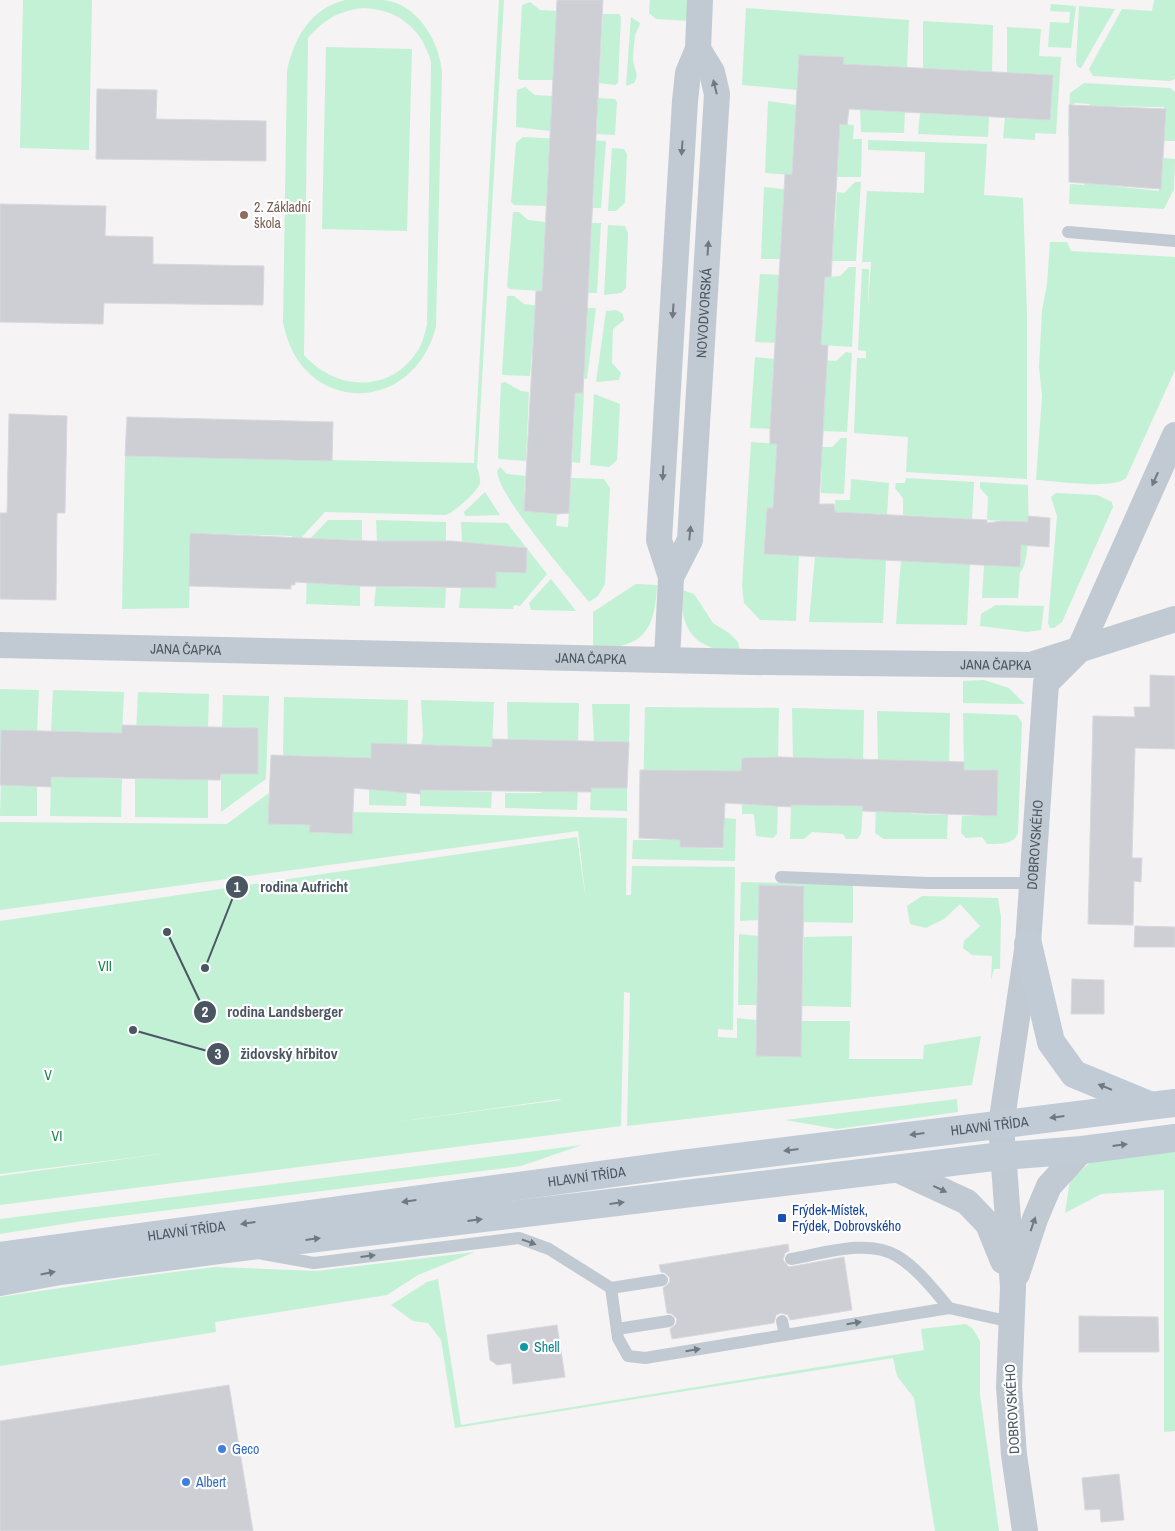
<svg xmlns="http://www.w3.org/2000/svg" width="1175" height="1531" font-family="'Archivo Narrow',sans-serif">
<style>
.green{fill:#c3f1d5;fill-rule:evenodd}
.building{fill:#cdcfd5;stroke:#d7d9de}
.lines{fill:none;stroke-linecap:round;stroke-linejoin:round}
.service{stroke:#c1cad2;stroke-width:12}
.minor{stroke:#c1cad2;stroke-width:26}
.secondary{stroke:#c1cbd6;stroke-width:28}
.oneway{fill:#6e7983}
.oneway2{fill:#6e7984}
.education-dot{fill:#8d6e63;stroke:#fff;stroke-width:2}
.transit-dot{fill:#1a4fb4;stroke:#fff;stroke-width:2}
.culture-dot{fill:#0f9aa8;stroke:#fff;stroke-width:2}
.shop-dot{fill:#3f7fe0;stroke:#fff;stroke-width:2}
.labels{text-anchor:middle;stroke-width:4.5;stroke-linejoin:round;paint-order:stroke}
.education-label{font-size:14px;fill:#785e54;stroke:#fff;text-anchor:start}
.street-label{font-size:14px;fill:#4a5661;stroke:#fff}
.park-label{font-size:14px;fill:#17864f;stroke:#fff}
.transit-label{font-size:14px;fill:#164399;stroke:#fff;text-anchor:start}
.culture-label{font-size:14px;fill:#0d838f;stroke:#fff;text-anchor:start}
.shop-label{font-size:14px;fill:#366cbe;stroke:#fff;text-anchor:start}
.leader{fill:none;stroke:#4a5661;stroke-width:2}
.callout-dot{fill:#4a5661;stroke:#fff;stroke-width:2}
.mark-label{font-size:15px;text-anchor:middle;font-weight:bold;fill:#fff}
.callout-label{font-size:15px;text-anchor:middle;font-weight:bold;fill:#4a5661;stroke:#fff;stroke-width:4.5;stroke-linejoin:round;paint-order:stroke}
</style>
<rect width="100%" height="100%" fill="#f5f3f3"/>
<!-- green -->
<g class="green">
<polygon points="23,0 92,0 89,150 20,148"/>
<path d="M345,0C358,0 371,0 384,0C418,4 440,42 442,73L436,327C412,418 299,414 283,322L287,71C294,38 310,9 345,0ZM363,8C397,9 422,28 431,62L427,325C425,332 423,341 420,347C393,394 337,392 304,355L308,38C324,19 339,11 363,8Z"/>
<path d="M499,0H504L477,467C478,472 481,478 480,483C478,492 454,512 446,515L325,512L301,538L292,553V536L191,533L189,608L122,609L125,456L474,463Z"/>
<polygon points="650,0 689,0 688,21 656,19 649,13"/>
<polygon points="1154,0 1175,0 1175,79 1170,81 1093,76 1089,69 1122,9 1152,11"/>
<polygon points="530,2 540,10 557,11 554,80 520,80 518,78 522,5"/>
<polygon points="1051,4 1076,6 1071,48 1048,47 1050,22 1069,23 1070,12 1050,11"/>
<polygon points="1079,6 1115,9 1081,68 1078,67 1076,62"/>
<polygon points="746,8 909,20 907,68 843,64 844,57 799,55 797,90 742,85"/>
<polygon points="603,14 619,14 621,17 618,83 615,85 599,83"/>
<path d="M631,17L640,23C639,29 635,32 635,37C634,45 632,58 634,65C636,74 639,75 634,83L626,86Z"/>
<polygon points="923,21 993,25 992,72 923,69"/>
<polygon points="1007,27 1041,29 1039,56 1061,57 1056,134 1035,133 1035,140 1003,138 1005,117 1051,75 1007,73"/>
<polygon points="326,47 412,49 407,231 322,229"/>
<polygon points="1084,83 1170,88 1175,92 1175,141 1164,141 1164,107 1090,106 1090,104 1075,103 1072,105 1071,136 1068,136 1070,93"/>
<polygon points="525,87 535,95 553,96 550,131 516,127 517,90"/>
<polygon points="598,98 615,99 617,102 615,135 597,134"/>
<polygon points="768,101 796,105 792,175 765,173"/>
<polygon points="860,109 905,112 904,133 861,132"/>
<polygon points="920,113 989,117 988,137 918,134"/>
<polygon points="840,124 854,125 853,139 862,139 861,177 837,177"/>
<polygon points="523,137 606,141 601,208 593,208 594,173 547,206 514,205 511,202 516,143"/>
<polygon points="868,140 987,144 984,195 1023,198 1027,313 1027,479 906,472 908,437 854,433 857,358 866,358 866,351 858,350 862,269 869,269 868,307 871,262 862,262 867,191 924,193 925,152 868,150"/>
<polygon points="612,148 624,149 627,154 625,203 616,211 608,211"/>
<polygon points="1163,158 1175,159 1174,189 1164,209 1069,204 1070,184 1084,185 1085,183 1159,191"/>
<polygon points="855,182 861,182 856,261 826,261 828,227 835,227 837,192 844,193"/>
<polygon points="764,187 791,190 781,259 761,259"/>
<polygon points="513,212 519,212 528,220 546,222 542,291 509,289 507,286"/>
<polygon points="592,223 601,223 597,293 588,293"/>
<polygon points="608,225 625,226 628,233 626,288 621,293 604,295"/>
<path d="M1050,242H1067L1071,251L1175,257V370L1126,478C1113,490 1056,481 1036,480L1042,396L1039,367L1042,311L1047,284Z"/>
<polygon points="849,267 856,267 852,347 821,345 825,277 840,276"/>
<polygon points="760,274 780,275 776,343 755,342"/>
<polygon points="507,296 514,296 524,304 541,306 540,341 533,341 530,376 503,375 502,373"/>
<polygon points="587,308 596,308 587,379 576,378 585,343"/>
<polygon points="616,310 623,314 624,320 613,329 612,363 621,373 619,380 596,382 606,311"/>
<polygon points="846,352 852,353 847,432 823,431 825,396 820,360 836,361"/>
<polygon points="755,357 775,359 778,429 750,428"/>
<polygon points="505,382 521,391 529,392 526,461 499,459 498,457 501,383"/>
<polygon points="575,393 584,393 580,463 572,462"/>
<polygon points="594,394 620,404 617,460 609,467 590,465"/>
<polygon points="841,438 847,438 844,494 821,493 822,447 832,447"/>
<polygon points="751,442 777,444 773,508 767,508 764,553 799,555 796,621 760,620 744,603 742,586"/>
<path d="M500,467L507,474L525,476L524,511L557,514L556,526L568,527L571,478L604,479L610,488L605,584L598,596L589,602C570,578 498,496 497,471Z"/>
<polygon points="906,478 974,482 972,519 903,515 903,498 895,488 896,483 905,483"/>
<polygon points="851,479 889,483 887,515 835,512 835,500 850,500"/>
<path d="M980,482L1028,485C1028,500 1031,567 1020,572L1018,598H982L984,565L1020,567L1022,522L987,520L988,497L980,488Z"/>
<polygon points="485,492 500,515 465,516 464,512"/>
<polygon points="1056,493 1097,495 1112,502 1113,507 1062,622 1054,628 1050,628 1048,623 1057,516 1051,497"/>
<polygon points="328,520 362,520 362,540 325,539 324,584 360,586 360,606 306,604 308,541"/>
<polygon points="376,520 446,522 446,542 377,541"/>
<polygon points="461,522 507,523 547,574 520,606 514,605 513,609 459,608 461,588 496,588 496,572 526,573 527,551 462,542"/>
<polygon points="815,556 886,560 883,623 809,622"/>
<polygon points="901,561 970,564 967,625 896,624"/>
<polygon points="551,579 576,611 531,610 529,603"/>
<path d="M636,584L657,585C655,632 642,649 593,648V612Z"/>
<polygon points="376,587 446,588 445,608 374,606"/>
<path d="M682,590L694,594L713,623L729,633L738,642L740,652C698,651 679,633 682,590Z"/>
<polygon points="996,605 1044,606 1041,630 1027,632 980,626 981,614"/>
<polygon points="984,680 1009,688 1025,704 963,703 963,681"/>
<polygon points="0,689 39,690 37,732 0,760"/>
<polygon points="53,690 124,692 122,734 51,732"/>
<polygon points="138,692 209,694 208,728 136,734"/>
<polygon points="223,695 269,696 266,779 221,812 221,774 258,773 258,729 222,728"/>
<polygon points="284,697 408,700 407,745 371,758 283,755"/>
<polygon points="421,700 494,702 492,747 421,745 423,736"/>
<polygon points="507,702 579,703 578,741 508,747"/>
<polygon points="592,704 630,704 629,742 594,742"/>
<polygon points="645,707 779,708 778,759 742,758 742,772 643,801"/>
<polygon points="792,708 864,710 863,761 793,759"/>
<polygon points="877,711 950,713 949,769 878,761"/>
<path d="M963,713L1017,715L1022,723L1018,832C1015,845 999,844 987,844L982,837L966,838L961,833L962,816H997L998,771L964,770Z"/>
<polygon points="208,774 208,818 135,817 135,779 172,779"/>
<polygon points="1,776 37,777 37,816 0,816"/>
<polygon points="51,777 122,779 121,817 50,816"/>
<polygon points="541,785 578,787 577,810 505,808 505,793 541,793"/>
<polygon points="591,788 627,788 627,811 590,810"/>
<polygon points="369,790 407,790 406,806 369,805"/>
<polygon points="420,790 492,792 491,808 420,806"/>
<path d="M269,793V824L310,825V832L352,834L353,812L627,818L626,895H631L632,866L735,867L733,1030L718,1029V1037L737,1038V1018L756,1020V1056L800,1057L802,1021H850L849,1059H923L924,1045L981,1036L972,1085L627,1126L630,993L624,992L621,1126L0,1205V1176L169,1153L0,1174V921L577,837L586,901L578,831L0,910V822L227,824ZM561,1100L382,1124L560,1099Z"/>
<polygon points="778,804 777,834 773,838 756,836 754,814 742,814 742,805"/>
<polygon points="791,805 863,806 861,834 857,839 846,839 843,834 812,832 804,839 790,839"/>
<polygon points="876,807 911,807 911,814 948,815 947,839 884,839 875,833"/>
<polygon points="724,818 736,819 735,861 632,859 633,840 680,840 681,847 723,849"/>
<polygon points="741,882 853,884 853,923 804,922 804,885 759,885 759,920 740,921"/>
<polygon points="922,896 998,898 1001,917 1000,969 994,969 991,980 992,956 972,955 963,948 964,941 980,926 960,904 944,919 926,928 910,924 907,906"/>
<polygon points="739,934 758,936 757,1005 738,1005"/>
<polygon points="852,936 851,1007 802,1006 804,937"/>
<polygon points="957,1099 958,1112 837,1129 785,1120"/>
<polygon points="582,1145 521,1166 89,1220 0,1234 0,1219"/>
<polygon points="1175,1151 1175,1431 1164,1432 1164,1190 1101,1194 1065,1213 1070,1180 1091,1162"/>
<polygon points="475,1252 418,1275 387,1295 215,1322 216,1332 0,1366 0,1297 127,1278 215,1267 317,1271"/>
<polygon points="438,1279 461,1425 924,1350 921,1329 966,1324 973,1329 980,1341 980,1395 999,1531 935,1531 914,1398 897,1376 893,1358 455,1428 441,1340 428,1323 413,1321 391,1305 427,1282"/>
</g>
<!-- building -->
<g class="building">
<polygon points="557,0 603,0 583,393 575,393 569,513 557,514 524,511 536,291 542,291"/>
<polygon points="799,55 844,57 843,64 1053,75 1050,120 849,109 847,125 840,124 831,277 825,277 821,345 828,345 819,504 834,504 835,512 987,520 987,523 1002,521 1028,522 1028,516 1050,518 1049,547 1021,545 1020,567 764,554 767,508 773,508 777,444 770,444 770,428 785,174 792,175"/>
<polygon points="97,89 157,90 156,119 266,121 266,161 96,159"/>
<polygon points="1069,105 1166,109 1161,189 1069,182"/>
<polygon points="0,204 106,206 105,236 153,237 153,264 264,266 263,305 104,303 103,324 0,322"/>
<polygon points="9,414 67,416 65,513 57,513 56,600 0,599 0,513 7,513"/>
<polygon points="127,417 333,422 332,461 125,456"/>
<polygon points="190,533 369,541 452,541 527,548 526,573 496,572 496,588 360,586 295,582 295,585 291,585 291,589 189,586"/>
<polygon points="1150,675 1175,676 1175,749 1135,748 1132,858 1142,858 1141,882 1134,881 1133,925 1088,924 1093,716 1135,717 1134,707 1150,707"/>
<polygon points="122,725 258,728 258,774 221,774 220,780 51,777 51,787 0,785 1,730 122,733"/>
<polygon points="492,739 629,742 627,788 591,788 592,792 420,790 421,794 354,788 352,834 309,832 310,825 268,824 271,755 371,758 371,743 492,747"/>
<polygon points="778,757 964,762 964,770 998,770 997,816 862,811 863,806 791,805 791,807 725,803 723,848 680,847 680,840 639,838 640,770 741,771 742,758"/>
<polygon points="759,885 804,886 801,1057 756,1056"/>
<polygon points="1135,926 1175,927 1175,947 1134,947"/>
<polygon points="1072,979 1104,980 1104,1014 1071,1014"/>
<polygon points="788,1244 789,1251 785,1253 783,1260 789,1267 844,1257 852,1310 790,1320 788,1315 781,1313 776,1315 774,1323 672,1339 670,1329 676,1324 677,1319 672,1314 667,1313 663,1288 669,1283 670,1278 665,1273 661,1272 659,1265"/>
<polygon points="1079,1316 1158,1317 1159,1352 1079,1352"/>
<polygon points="557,1325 565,1377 513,1384 511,1363 497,1365 490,1360 487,1335"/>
<polygon points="229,1385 253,1531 0,1531 0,1421"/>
<polygon points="1119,1474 1124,1520 1101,1522 1100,1509 1085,1510 1082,1478"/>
</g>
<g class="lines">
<!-- service -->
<g class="service">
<polyline points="1068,232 1175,241"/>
<polyline points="781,877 928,883 1031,883"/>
<polyline points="263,1254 314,1263 519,1238 549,1249 611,1288 662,1280"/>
<path d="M791,1259C822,1254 867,1238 897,1256C917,1268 934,1290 949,1308"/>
<polyline points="611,1288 618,1338 628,1356 645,1358 949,1308 1011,1322"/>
<polyline points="782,1321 785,1335"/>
<polyline points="617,1329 669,1321"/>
</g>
<!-- minor -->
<g class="minor">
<path id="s1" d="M671,577L690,540L717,94L712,72L698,49"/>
<path id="s2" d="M0,645L751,662L1031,665L1175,619"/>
<polyline points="667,659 671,577 659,540 685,101 688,73 698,49 700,0"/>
<polyline points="896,1169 967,1202 988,1224 1003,1261"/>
<polyline points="1017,1274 1035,1219 1049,1186 1082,1150"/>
<path id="s3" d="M1025,1531L1014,1455L1009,1387L1013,1287L1001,1125L1028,944L1046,683L1079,650L1175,435"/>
</g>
<!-- secondary -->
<g class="secondary">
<polyline points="1028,944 1051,1042 1074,1074 1149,1105"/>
<path id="s4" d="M0,1256L680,1164L1175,1103"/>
<polyline points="0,1282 60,1271 234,1248 1002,1156 1082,1150 1175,1138"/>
</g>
</g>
<!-- one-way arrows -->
<defs><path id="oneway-solid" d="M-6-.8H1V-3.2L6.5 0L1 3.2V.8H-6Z" transform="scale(1.25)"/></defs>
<g class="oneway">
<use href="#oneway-solid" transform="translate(715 87) rotate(-104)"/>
<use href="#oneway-solid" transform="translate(682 148) rotate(94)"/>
<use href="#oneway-solid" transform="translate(708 248) rotate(-86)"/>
<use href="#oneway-solid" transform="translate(673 311) rotate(94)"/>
<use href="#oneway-solid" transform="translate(663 473) rotate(93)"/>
<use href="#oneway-solid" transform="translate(1155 479) rotate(114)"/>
<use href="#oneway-solid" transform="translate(690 533) rotate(-84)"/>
<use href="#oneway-solid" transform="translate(940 1189) rotate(25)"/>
<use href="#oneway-solid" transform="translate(1033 1224) rotate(-71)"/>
<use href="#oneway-solid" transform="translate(529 1242) rotate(19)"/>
<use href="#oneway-solid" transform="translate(368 1256) rotate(-7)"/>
<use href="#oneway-solid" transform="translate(854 1323) rotate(-9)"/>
<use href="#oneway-solid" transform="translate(693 1350) rotate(-9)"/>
</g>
<g class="oneway2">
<use href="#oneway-solid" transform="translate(1105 1087) rotate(-158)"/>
<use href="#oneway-solid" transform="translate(1057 1117) rotate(173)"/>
<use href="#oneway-solid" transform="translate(917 1134) rotate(173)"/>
<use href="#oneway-solid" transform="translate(1120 1145) rotate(-7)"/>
<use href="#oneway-solid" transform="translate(791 1150) rotate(173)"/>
<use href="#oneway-solid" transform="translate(409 1201) rotate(172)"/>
<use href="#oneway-solid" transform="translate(617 1203) rotate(-7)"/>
<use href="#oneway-solid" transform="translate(475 1220) rotate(-7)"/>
<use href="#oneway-solid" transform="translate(248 1223) rotate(172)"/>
<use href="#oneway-solid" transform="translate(313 1239) rotate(-7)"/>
<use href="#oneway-solid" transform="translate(48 1273) rotate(-11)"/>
</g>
<!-- markers -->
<circle class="education-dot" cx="244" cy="215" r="5"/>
<rect class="transit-dot" x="777" y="1213" width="10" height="10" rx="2.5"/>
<circle class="culture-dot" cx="524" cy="1347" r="5"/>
<g class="shop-dot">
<circle cx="222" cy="1449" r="5"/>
<circle cx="186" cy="1482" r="5"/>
</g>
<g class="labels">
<!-- education labels -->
<g class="education-label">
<text x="254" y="212">2. Základní<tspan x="254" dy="16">škola</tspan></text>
</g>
<!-- street labels -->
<g class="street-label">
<text dy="5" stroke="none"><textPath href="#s1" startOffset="269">NOVODVORSKÁ</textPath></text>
<text dy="5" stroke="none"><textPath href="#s2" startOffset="186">JANA ČAPKA</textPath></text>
<text dy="5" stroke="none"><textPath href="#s2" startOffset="591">JANA ČAPKA</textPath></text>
<text dy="5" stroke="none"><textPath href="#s2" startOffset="996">JANA ČAPKA</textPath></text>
<text dy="5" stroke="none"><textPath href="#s3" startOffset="690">DOBROVSKÉHO</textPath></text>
<text dy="5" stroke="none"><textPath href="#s4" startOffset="998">HLAVNÍ TŘÍDA</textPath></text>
<text dy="5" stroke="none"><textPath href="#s4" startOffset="592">HLAVNÍ TŘÍDA</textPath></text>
<text dy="5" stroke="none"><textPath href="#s4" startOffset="188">HLAVNÍ TŘÍDA</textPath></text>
<text transform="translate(1012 1409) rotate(-93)" y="5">DOBROVSKÉHO</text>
</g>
<!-- park labels -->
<g class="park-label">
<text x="105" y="971">VII</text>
<text x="48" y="1080">V</text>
<text x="57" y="1141">VI</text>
</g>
<!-- transit labels -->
<g class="transit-label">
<text x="792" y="1215">Frýdek-Místek,<tspan x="792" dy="16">Frýdek, Dobrovského</tspan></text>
</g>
<!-- culture labels -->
<g class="culture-label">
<text x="534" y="1352">Shell</text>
</g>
<!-- shop labels -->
<g class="shop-label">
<text x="232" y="1454">Geco</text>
<text x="196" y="1487">Albert</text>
</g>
</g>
<!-- callouts -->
<path class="leader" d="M205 968L237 887M167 932L205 1012M133 1030L218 1054"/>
<g class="callout-dot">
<circle cx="205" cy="968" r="5"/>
<circle cx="167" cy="932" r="5"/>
<circle cx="133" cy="1030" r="5"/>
<circle cx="237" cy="887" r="12"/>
<circle cx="205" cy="1012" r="12"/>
<circle cx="218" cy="1054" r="12"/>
</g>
<g class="mark-label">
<text x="237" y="892">1</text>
<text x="205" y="1017">2</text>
<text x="218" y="1059">3</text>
</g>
<g class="callout-label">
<text x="304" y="892">rodina Aufricht</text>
<text x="285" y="1017">rodina Landsberger</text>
<text x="289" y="1059">židovský hřbitov</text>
</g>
</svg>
